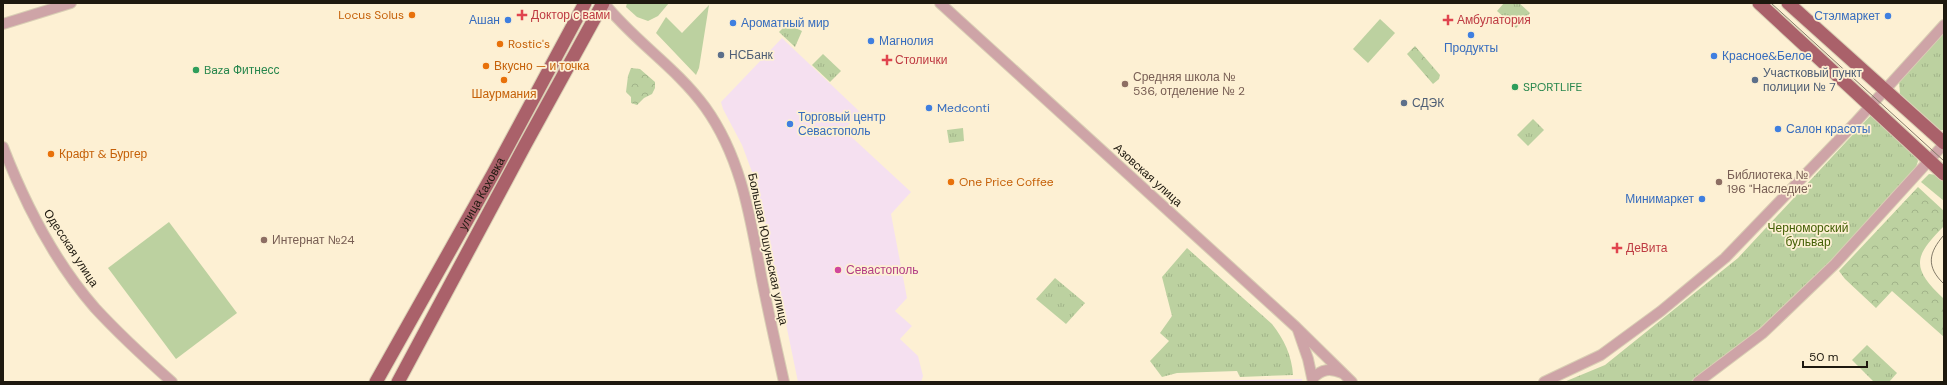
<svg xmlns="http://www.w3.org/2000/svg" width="1947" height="385" font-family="'DM Sans',sans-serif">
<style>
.commercial{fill:#f5e0f0}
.green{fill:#bcd1a0}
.forest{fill:url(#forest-crowns)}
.park{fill:url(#park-tufts)}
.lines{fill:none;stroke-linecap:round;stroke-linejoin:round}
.minor-casing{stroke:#d9ceb4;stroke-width:12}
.major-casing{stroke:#d9ceb4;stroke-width:15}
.minor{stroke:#cea4a7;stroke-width:10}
.major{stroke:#aa616a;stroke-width:13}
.tram{stroke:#847b69;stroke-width:1}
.food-dot{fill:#e8710a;stroke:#fdf0d3;stroke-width:1.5}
.health-dot{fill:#e0444e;stroke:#fdf0d3;stroke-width:1.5}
.shop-dot{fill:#3f7fe0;stroke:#fdf0d3;stroke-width:1.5}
.service-dot{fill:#5c6f8a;stroke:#fdf0d3;stroke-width:1.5}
.leisure-dot{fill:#2e9e5b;stroke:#fdf0d3;stroke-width:1.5}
.education-dot{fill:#8d6e63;stroke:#fdf0d3;stroke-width:1.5}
.hotel-dot{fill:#d1479c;stroke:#fdf0d3;stroke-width:1.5}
.labels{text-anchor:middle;stroke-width:3.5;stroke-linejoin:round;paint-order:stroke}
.food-label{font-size:12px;fill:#c56008;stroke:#fdf0d3;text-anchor:start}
.health-label{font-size:12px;fill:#be3a42;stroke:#fdf0d3;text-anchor:start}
.shop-label{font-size:12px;fill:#366cbe;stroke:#fdf0d3;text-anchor:start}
.service-label{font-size:12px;fill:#4e5e75;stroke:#fdf0d3;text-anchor:start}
.leisure-label{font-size:12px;fill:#27864d;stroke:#fdf0d3;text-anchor:start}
.education-label{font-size:12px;fill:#785e54;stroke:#fdf0d3;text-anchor:start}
.street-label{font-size:12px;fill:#1e190f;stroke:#fdf0d3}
.park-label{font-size:12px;fill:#435f05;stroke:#fdf0d3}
.hotel-label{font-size:12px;fill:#b23c85;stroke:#fdf0d3;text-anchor:start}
</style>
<defs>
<pattern id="forest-crowns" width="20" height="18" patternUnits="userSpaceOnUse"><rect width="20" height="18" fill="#bcd1a0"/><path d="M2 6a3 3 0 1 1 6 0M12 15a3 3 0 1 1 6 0" fill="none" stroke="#a1b389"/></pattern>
<pattern id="park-tufts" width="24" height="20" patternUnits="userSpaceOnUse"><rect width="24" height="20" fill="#bcd1a0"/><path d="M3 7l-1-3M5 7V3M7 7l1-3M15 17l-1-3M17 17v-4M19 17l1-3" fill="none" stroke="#a1b389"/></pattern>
</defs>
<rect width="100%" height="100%" fill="#fdf0d3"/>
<!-- commercial -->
<g class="commercial">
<polygon points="782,38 860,112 844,130 911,192 891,214 907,298 895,311 912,326 900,339 918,356 923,376 921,382 798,382 758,188 742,145 723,109 721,102"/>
<polygon points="1302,379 1302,382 1178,382 1179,381"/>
</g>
<!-- green -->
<g class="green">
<polygon points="627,3 669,3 658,16 648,21 637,17 626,7"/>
<polygon points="709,5 699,68 696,75 656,33 666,17 682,33"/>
<polygon points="1380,19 1395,33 1368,63 1353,49"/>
<polygon points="1929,174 1937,175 1944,181 1944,201 1921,182"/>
<polygon points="169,222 237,313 176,359 108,268"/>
</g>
<!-- forest -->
<g class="forest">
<polygon points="1415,46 1440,75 1439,79 1433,84 1407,54"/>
<polygon points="631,68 640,69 655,82 655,88 652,94 644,98 637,105 631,103 631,97 626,92 628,76"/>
<path d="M1918,187L1944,211V226C1913,257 1911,268 1944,299V337L1892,291L1876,308L1845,279L1839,271Z"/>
</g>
<!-- park -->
<g class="park">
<polygon points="1504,3 1519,3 1530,13 1516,28 1497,11"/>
<polygon points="787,24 802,31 795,47 779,32"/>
<polygon points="1944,32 1944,130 1940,130 1900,94 1899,81"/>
<polygon points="823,54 841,71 830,82 812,65"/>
<polygon points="1872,114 1914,152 1918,161 1916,167 1832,260 1759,329 1690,382 1564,382 1605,365 1738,258"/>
<polygon points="1533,119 1544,130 1528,146 1517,135"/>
<polygon points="963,128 964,141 949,143 947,130"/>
<path d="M1187,248L1272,324C1284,339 1292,356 1293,375L1240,377L1237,371L1177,373L1162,377L1150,361L1169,341L1160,333L1172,316L1162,277Z"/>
<polygon points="1055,278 1085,303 1066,324 1036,299"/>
<polygon points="1867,345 1897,373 1889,382 1874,382 1852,360"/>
</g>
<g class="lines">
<!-- minor casing -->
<g class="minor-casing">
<g id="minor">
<path d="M604,3C634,41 676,67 705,107C741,157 750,216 761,275C768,311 776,346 784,382"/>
<polyline points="940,3 1296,327 1352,382"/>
<polyline points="3,24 71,3"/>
<path d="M3,147C25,204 55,262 95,308C119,334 145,358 172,382"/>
<polyline points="1298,330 1308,359 1313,382"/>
<path d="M1313,378C1322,369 1330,368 1342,373"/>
<polyline points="1544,382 1601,355 1661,311 1725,258 1854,124 1944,25"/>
<polyline points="1698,382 1763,333 1835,264 1944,144"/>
</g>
</g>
<!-- major casing -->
<g class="major-casing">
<g id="major">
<polyline points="1759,3 1944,174"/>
<polyline points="1788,3 1944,143"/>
<path id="s1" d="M376,382L493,174L585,3"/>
<polyline points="398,382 525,145 603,3"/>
</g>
</g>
<!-- minor -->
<use href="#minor" class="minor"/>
<!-- major -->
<use href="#major" class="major"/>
<!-- tram -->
<g class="tram">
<polyline points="1771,3 1944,161"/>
<path d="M1944,235C1928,253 1926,267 1944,284"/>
</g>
</g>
<!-- markers -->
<g class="food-dot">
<circle cx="412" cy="15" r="4"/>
<circle cx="500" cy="44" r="4"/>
<circle cx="486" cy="66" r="4"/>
<circle cx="504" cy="80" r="4"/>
<circle cx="51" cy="154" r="4"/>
<circle cx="951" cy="182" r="4"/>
</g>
<g class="health-dot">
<path d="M520 9h4v4h4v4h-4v4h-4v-4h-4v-4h4z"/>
<path d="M1446 14h4v4h4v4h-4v4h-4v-4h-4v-4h4z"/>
<path d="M885 54h4v4h4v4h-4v4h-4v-4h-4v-4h4z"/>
<path d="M1615 242h4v4h4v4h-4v4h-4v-4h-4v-4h4z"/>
</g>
<g class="shop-dot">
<circle cx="1888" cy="16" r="4"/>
<circle cx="508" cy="20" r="4"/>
<circle cx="733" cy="23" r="4"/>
<circle cx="1471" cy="35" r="4"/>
<circle cx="871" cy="41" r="4"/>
<circle cx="1714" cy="56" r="4"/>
<circle cx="929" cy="108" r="4"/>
<circle cx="790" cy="124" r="4"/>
<circle cx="1778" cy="129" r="4"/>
<circle cx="1702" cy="199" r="4"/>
</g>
<g class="service-dot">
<circle cx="721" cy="55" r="4"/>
<circle cx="1755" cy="80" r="4"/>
<circle cx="1404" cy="103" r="4"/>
</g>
<g class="leisure-dot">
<circle cx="196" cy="70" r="4"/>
<circle cx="1515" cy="87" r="4"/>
</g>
<g class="education-dot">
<circle cx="1125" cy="84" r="4"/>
<circle cx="1719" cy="182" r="4"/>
<circle cx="264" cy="240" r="4"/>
</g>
<circle class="hotel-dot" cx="838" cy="270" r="4"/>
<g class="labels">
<!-- food labels -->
<g class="food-label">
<text x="404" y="19" text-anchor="end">Locus Solus</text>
<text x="508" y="48">Rostic's</text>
<text x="494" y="70">Вкусно — и точка</text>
<text x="504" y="98" text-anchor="middle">Шаурмания</text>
<text x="59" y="158">Крафт &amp; Бургер</text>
<text x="959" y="186">One Price Coffee</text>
</g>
<!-- health labels -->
<g class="health-label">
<text x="531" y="19">Доктор с вами</text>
<text x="1457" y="24">Амбулатория</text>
<text x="895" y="64">Столички</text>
<text x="1626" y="252">ДеВита</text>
</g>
<!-- shop labels -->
<g class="shop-label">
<text x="1880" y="20" text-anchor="end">Стэлмаркет</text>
<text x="500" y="24" text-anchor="end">Ашан</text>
<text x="741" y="27">Ароматный мир</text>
<text x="879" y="45">Магнолия</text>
<text x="1471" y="52" text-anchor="middle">Продукты</text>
<text x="1722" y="60">Красное&amp;Белое</text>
<text x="937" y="112">Medconti</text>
<text x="798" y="121">Торговый центр<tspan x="798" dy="14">Севастополь</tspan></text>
<text x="1786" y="133">Салон красоты</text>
<text x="1694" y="203" text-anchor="end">Минимаркет</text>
</g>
<!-- service labels -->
<g class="service-label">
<text x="729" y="59">НСБанк</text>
<text x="1763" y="77">Участковый пункт<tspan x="1763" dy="14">полиции № 7</tspan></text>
<text x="1412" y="107">СДЭК</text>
</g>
<!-- leisure labels -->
<g class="leisure-label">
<text x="204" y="74">Baza Фитнесс</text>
<text x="1523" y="91">SPORTLIFE</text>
</g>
<!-- education labels -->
<g class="education-label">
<text x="1133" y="81">Средняя школа №<tspan x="1133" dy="14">536, отделение № 2</tspan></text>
<text x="1727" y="179">Библиотека №<tspan x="1727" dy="14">196 "Наследие"</tspan></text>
<text x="272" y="244">Интернат №24</text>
</g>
<!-- street labels -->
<g class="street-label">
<text transform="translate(1148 175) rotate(42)" y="4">Азовская улица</text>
<text dy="4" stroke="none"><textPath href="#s1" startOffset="216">улица Каховка</textPath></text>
<text transform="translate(71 248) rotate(57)" y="4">Одесская улица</text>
<text transform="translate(768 249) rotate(78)" y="4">Большая Юшуньская улица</text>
</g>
<!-- park labels -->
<g class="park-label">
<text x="1808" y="232">Черноморский<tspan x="1808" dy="14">бульвар</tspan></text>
</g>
<!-- hotel labels -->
<g class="hotel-label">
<text x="846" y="274">Севастополь</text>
</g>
</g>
<!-- border -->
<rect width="1947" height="385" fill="none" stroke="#1e190f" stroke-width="8"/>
<!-- scale -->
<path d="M1803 361v6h64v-6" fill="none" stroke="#1e190f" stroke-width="2"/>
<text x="1809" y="361" font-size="12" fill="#1e190f" stroke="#fdf0d3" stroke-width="3" paint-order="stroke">50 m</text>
</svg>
